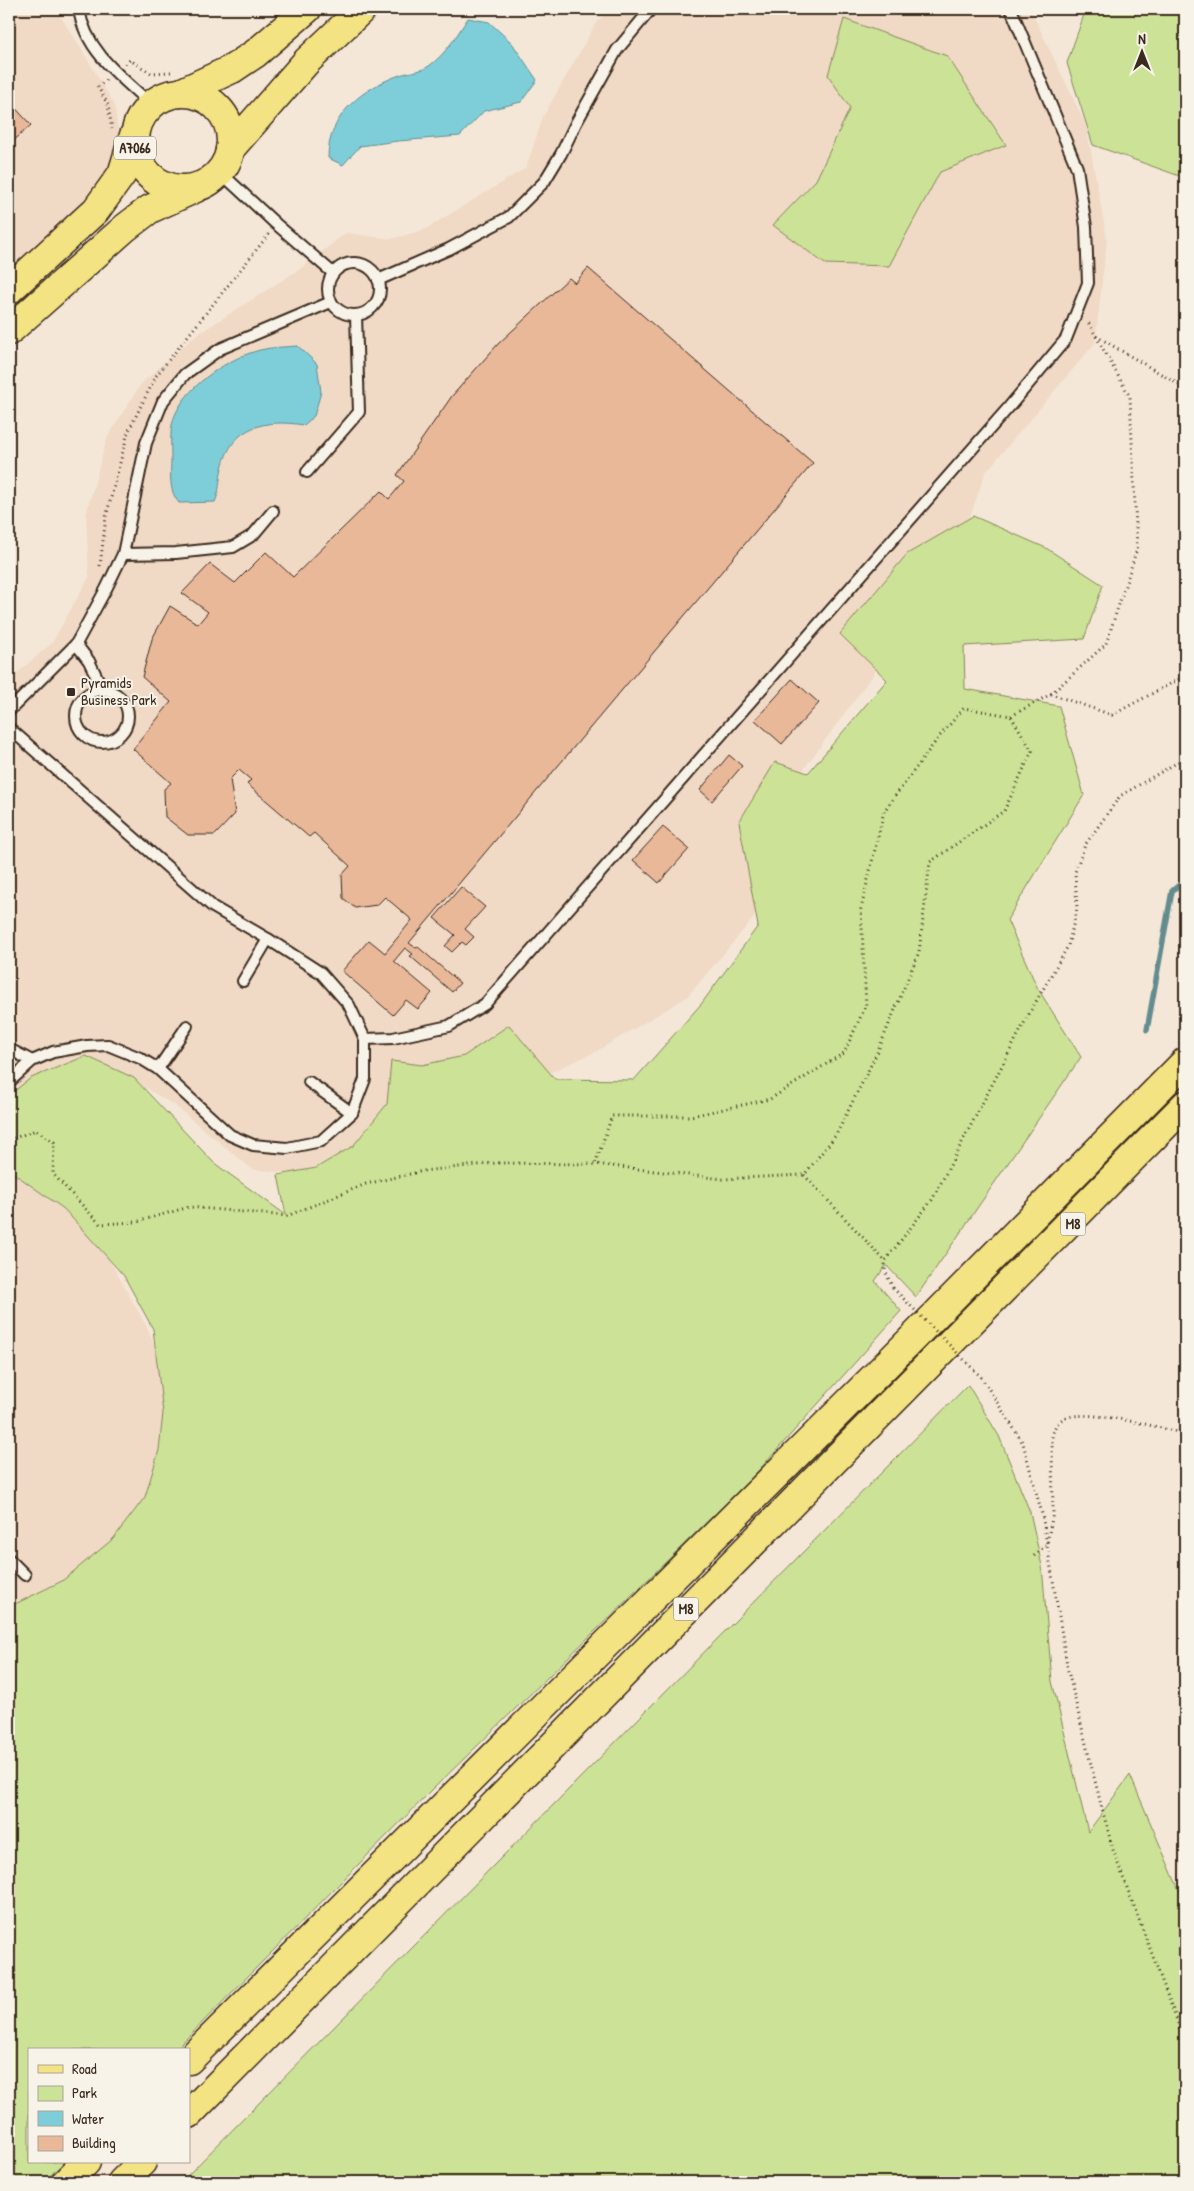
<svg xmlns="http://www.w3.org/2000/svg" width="1194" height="2191" font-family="'Patrick Hand',sans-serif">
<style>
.built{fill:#f0d9c5}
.green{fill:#cce297;stroke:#84865a}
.water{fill:#7eceda;stroke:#638c8f}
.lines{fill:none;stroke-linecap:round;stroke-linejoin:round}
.stream{stroke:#638c8f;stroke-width:5.5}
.building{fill:#e8b899;stroke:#3b2a1e}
.lane-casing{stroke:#3b2a1e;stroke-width:14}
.primary-casing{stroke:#3b2a1e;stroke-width:31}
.highway-casing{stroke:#3b2a1e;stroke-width:31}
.path{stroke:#3b2a1e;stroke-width:3;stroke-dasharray:1 4;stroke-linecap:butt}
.lane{stroke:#f7f3e8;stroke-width:10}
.primary{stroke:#f4e382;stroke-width:28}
.highway{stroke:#f4e382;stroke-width:28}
.path-bridge{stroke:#3b2a1e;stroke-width:3;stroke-dasharray:1 4;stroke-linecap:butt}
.poi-dot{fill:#3b2a1e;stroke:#f7f3e8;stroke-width:2}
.labels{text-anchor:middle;stroke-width:4;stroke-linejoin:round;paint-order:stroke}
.shield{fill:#f7f3e8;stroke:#73665b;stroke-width:1}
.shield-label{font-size:14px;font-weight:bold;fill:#3b2a1e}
.poi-label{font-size:15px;fill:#3b2a1e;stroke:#f7f3e8;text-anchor:start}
</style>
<rect width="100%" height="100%" fill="#f4e7d8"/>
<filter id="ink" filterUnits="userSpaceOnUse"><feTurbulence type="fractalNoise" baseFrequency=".02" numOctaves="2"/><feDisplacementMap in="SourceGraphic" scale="10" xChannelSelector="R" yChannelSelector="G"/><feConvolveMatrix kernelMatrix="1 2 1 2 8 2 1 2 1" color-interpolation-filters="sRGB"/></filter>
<g filter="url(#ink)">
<!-- built -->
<g class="built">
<polygon points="9,9 55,9 74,37 114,104 119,136 105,180 9,269"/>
<polygon points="610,9 1030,9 1086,125 1107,239 1095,343 985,473 954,564 798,777 772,896 687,997 597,1051 435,1126 294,1174 252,1169 174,1105 114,1069 81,1066 48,1072 12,1093 9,1101 9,680 52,643 89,577 86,515 107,438 141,384 195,336 300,269 346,233 391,239 424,230 526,168 543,117 596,23"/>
<polygon points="9,1149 98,1239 149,1331 185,1438 159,1512 9,1619"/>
</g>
<!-- green -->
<g class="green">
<polygon points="1086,9 1185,9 1185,178 1093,145 1067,63"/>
<polygon points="844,19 947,56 1006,145 940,172 889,266 825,264 773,225 816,180 850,108 828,75"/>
<polygon points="973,516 1046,548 1103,585 1084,639 964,646 965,689 1059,706 1084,795 1007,920 1038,989 1081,1057 916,1297 886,1265 875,1281 901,1311 751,1479 433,1789 175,2050 29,2050 29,2162 64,2162 44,2182 9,2182 9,1607 62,1581 113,1539 145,1497 159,1450 163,1413 153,1329 124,1276 64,1209 9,1170 9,1095 31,1078 86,1056 134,1078 214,1163 286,1215 278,1175 316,1168 353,1146 387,1104 391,1061 422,1065 464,1056 509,1025 555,1079 634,1080 702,1003 758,926 739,822 775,762 808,773 887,680 840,634 907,554"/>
<polygon points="968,1385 999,1436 1030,1512 1042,1566 1052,1681 1088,1832 1130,1775 1185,1904 1185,2182 181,2182"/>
</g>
<!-- water -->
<g class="water">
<path d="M468,18L489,22L512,43L537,80L521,102L484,111L460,136L398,141L360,146L343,165L328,158C328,116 360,90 397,76C406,72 421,72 429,66C446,54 457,35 468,18Z"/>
<path d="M298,346L317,364L321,392L314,416L304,425C266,419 232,425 222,468C219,480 220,491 215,502L179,503C168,490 171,474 171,459C171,444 169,427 176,413C190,383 229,358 260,350C272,347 286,347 298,346Z"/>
</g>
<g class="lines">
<!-- stream -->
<polyline class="stream" points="1147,1030 1172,891 1185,880"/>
</g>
<!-- building -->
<g class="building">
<polygon points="9,101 31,125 9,145"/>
<polygon points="588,268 813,463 409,943 416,948 418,947 460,983 452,992 410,956 413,954 405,948 394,961 432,993 418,1009 406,1000 393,1015 342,971 369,940 385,953 412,920 385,897 377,905 355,908 343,898 342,875 350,866 314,833 309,837 247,784 251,780 239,770 230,779 235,814 215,835 188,835 165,817 164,789 171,783 133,749 171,702 142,677 152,639 170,606 198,624 208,612 182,593 210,564 235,583 266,552 293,577 381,491 389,499 404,481 397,475 452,396 498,344 569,278 575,283"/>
<polygon points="792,679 819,703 782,744 755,720"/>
<polygon points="729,755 742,766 712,801 700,790"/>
<polygon points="663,827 689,849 659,883 633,860"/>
<polygon points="461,887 485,907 465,929 474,937 466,945 462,942 452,952 445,946 455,935 434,918"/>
</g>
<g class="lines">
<!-- lane casing -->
<g class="lane-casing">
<g id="lane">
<path d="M79,9C85,51 122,78 152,105"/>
<polyline points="220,172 276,224 333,273"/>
<circle cx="354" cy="289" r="26"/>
<polyline points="378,280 449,249 509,217 544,182 561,154 576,123 617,50 651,9"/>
<polyline points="307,472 359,412 356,315"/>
<polyline points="123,554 176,553 233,547 253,535 273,511"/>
<polyline points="76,644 89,661 103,690"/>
<circle cx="102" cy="716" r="26"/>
<polyline points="9,711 76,644 106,589 123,554 146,443 163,401 185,374 220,349 331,302"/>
<polyline points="9,728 213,907 268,939 321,973 349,1005 365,1039 365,1079 352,1113 321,1141 287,1148 253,1145 230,1135 158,1069 140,1058 108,1045 87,1046 53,1052 32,1061 9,1082"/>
<polyline points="243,981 268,939"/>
<polyline points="365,1039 393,1038 449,1026 485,1004 1009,407 1066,339 1088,283 1086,227 1077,168 1011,9"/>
<polyline points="9,1049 32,1061"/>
<polyline points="158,1069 187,1026"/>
<polyline points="309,1082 352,1113"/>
<polyline points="9,1559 25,1575"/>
</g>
</g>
<!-- primary casing -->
<g class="primary-casing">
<g id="primary">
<polyline points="180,93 232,69 256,53 307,9"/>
<circle cx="183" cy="141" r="48"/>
<polyline points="230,149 307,61 362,9"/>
<polyline points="9,290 96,210 122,174 134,135"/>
<polyline points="9,331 125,228 150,209 194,189"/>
</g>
</g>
<!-- highway casing -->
<g class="highway-casing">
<g id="highway">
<polyline points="189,2060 890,1361 1185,1062"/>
<polyline points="189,2114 1185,1105"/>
<polyline points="66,2182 86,2162"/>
<polyline points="122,2182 142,2162"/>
</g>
</g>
<!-- path -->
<g class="path">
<polyline points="125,64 130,60 151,73 171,72"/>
<polyline points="106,80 98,87 108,105 112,129"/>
<polyline points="1096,336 1185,388"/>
<polyline points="100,566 106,517 128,432 156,376 269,234"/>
<polyline points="1051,694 1106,644 1137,549 1130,397 1088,322"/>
<polyline points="1011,716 1051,694 1112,715 1185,676"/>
<polyline points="9,1140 36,1130 54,1142 53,1174 100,1224 136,1222 189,1207 287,1216 366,1184 423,1171 496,1163 595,1164 723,1179 804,1175 836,1135 877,1053 919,952 930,862 1004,811 1032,751 1011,716 964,708 939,737 884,811 861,909 866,1005 844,1053 770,1099 691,1116 612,1116 595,1164"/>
<polyline points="804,1175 885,1261"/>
<polyline points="893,1288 885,1271 885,1261 932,1200 1030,1012 1068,946 1077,909 1075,872 1085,845 1120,796 1185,758"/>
<polyline points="981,1377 1023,1443 1042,1514 1068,1671 1101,1805 1114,1853 1185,2042"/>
<path d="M1034,1556L1047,1544L1053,1513L1052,1438C1053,1432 1055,1425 1060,1421C1078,1405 1162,1428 1185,1434"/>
</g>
<!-- lane -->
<use href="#lane" class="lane"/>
<!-- primary -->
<use href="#primary" class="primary"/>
<!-- highway -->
<use href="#highway" class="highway"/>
<!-- path-bridge -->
<polyline class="path-bridge" points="893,1288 981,1377"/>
</g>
</g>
<!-- markers -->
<rect class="poi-dot" x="66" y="687" width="10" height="10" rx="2.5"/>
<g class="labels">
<!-- shield labels -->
<g class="shield">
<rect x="114" y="136.5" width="42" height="23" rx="4"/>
<rect x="1060.5" y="1212.5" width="25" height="23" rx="4"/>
<rect x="673.5" y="1597.5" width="25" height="23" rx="4"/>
</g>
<g class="shield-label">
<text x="135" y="153">A7066</text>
<text x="1073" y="1229">M8</text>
<text x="686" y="1614">M8</text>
</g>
<!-- poi labels -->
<g class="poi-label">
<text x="81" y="688">Pyramids<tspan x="81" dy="17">Business Park</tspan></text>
</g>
</g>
<!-- margin -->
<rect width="1194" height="2191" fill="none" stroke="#f7f3e8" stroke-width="30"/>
<rect x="15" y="15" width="1164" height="2161" fill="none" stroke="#3b2a1e" stroke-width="2" filter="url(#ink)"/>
<!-- legend -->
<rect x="28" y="2048" width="162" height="115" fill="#f7f3e8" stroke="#aca397"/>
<rect x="38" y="2065" width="25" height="8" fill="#f4e382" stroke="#aca397"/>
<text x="72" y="2074" font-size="15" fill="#3b2a1e">Road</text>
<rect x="38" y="2086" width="25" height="15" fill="#cce297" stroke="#aca397"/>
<text x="72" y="2098" font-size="15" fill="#3b2a1e">Park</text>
<rect x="38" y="2111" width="25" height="15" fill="#7eceda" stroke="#aca397"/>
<text x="72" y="2124" font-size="15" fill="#3b2a1e">Water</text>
<rect x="38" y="2136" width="25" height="15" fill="#e8b899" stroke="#aca397"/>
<text x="72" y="2148" font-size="15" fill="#3b2a1e">Building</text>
<!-- north arrow -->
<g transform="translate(1142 52)" stroke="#f7f3e8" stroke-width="4" paint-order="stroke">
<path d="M0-4L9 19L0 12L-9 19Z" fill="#3b2a1e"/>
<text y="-8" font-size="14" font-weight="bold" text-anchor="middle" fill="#3b2a1e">N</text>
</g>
</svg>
